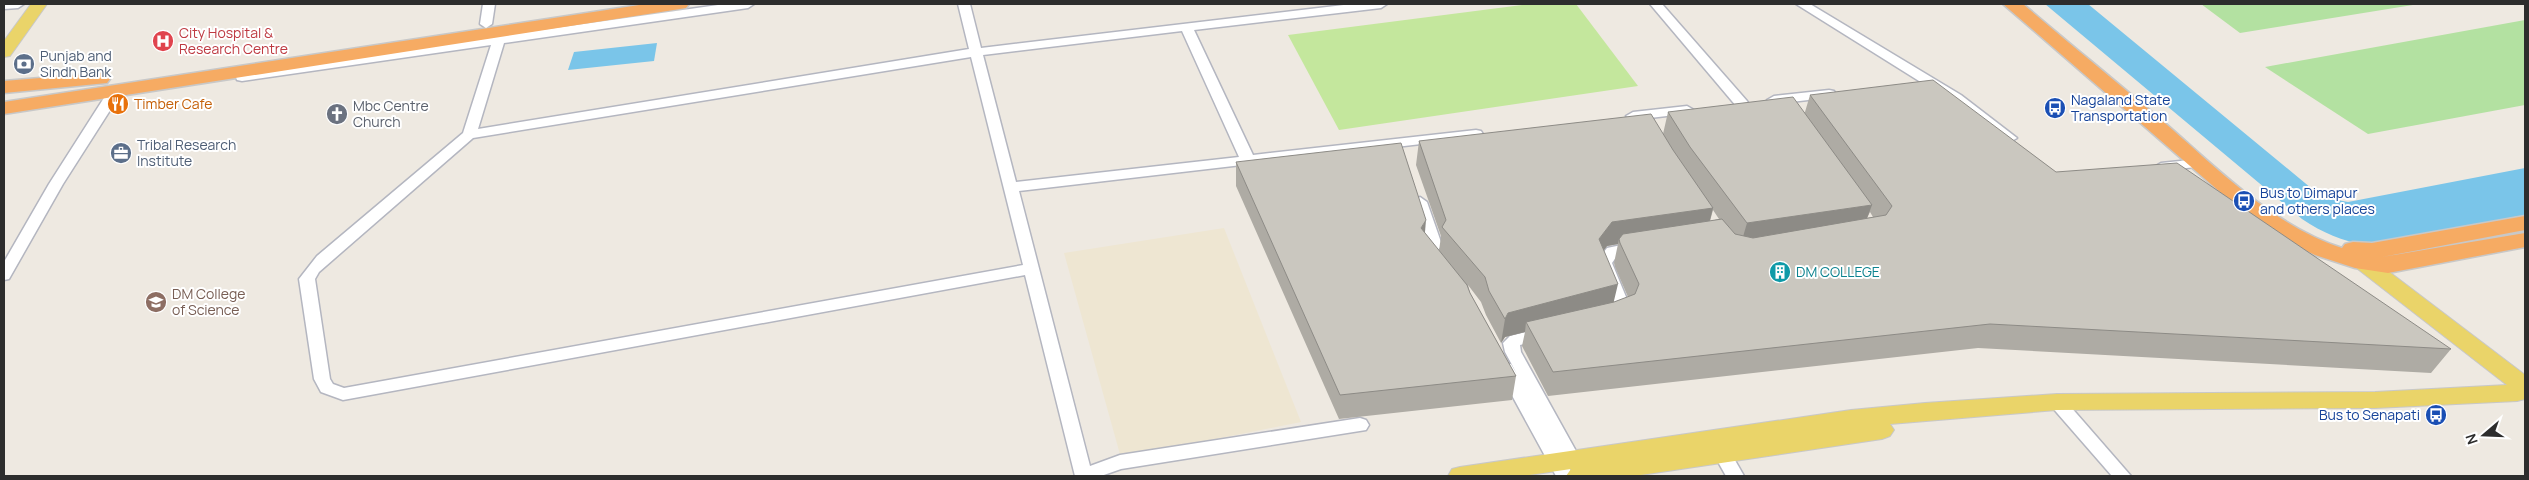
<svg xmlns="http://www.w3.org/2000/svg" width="2529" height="480" font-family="Manrope,sans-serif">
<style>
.education{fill:#eee6d2}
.green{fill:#b3e1a1}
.pitch{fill:#c4e79d}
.water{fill:#7ac5e9}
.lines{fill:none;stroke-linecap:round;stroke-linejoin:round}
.minor-casing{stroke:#b4b6c0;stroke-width:3}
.major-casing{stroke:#c8c8c8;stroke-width:2}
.highway-casing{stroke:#c8c8c8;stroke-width:3}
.minor{fill:#fff;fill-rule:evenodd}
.major{fill:#ead469;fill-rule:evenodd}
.highway{fill:#f6ab63;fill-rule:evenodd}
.wall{fill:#aeaba4;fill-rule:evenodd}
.shaded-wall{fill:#8d8b86}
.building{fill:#cac7bf;stroke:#8d8b86}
.labels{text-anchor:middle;stroke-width:4;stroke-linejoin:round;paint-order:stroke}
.health-label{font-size:14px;fill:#be3a42;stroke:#fff;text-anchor:start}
.service-label{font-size:14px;fill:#4e5e75;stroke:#fff;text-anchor:start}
.transit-label{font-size:14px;fill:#164399;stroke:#fff;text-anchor:start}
.food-label{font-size:14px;fill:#c56008;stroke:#fff;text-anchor:start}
.worship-label{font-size:14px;fill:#5b616d;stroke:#fff;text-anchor:start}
.culture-label{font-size:14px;fill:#0d838f;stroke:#fff;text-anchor:start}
.education-label{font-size:14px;fill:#785e54;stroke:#fff;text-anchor:start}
</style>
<rect width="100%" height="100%" fill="#eee9e1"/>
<!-- education -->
<polygon class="education" points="1224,228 1301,422 1121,458 1064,253"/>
<!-- green -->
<g class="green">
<polygon points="2201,4 2419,4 2240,33"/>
<polygon points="2525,20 2525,105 2368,134 2265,67"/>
</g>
<!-- pitch -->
<polygon class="pitch" points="1529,4 1576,4 1638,86 1339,130 1288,35"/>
<!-- water -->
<g class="water">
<path d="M2045,4H2088L2311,188L2327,198L2348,202L2525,168V215L2366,245C2342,241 2323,233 2302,219Z"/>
<polygon points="657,43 654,61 568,70 574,52"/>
</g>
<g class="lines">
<!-- minor casing -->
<g class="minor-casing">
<g id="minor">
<polygon points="4,4 24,4 18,8 4,9"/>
<polygon points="483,4 495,4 492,24 486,28 480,24"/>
<path d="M725,4H754L748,8L504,43L478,129L969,49L958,4H970L981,48L1352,4H1387L1381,8L1194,30L1253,155L1476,130L1481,131L1483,134L1481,137L1019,191L1090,466L1120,455L1360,418L1366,420L1369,425L1366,430L1121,469L1101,476H1075L1025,275L343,400L321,392L314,379L299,279L317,256L463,133L491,45L242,81L237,80L236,77L237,74L494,37L497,30H505L507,35ZM1182,31L1239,157L1016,182L983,55ZM971,57L1023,265L344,388L333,384L330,379L315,279L319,272L473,138Z"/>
<polygon points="1650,4 1662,4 1747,101 1749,104 1747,107 1737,107"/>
<polygon points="1796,4 1810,4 1961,95 2017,138 2010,142 2005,141 1951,101"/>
<polygon points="116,86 123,90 63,184 9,279 4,280 4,262 49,184 109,90"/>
<polygon points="1829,90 1834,91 1836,94 1834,97 1774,104 1767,100 1774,96"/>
<polygon points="1687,106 1694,110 1692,113 1633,120 1626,116 1633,112"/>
<polygon points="2199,159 2206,163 2204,166 2161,171 2154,167 2161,163"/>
<polygon points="1420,197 1427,202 1442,245 1437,251 1443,259 1435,264 1430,263 1420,251 1426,244 1413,202"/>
<polygon points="1636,242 1641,243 1644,247 1641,251 1617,256 1612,263 1631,309 1628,317 1616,322 1610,320 1608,316 1615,309 1596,262 1607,248"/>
<polygon points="1542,328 1548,330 1550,334 1548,338 1520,345 1521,352 1581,460 1578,465 1568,466 1574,476 1556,476 1497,368 1499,364 1511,364 1517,374 1505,352 1503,343 1510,336"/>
<polygon points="2057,396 2063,398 2131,476 2112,476 2051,406 2048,402 2051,398"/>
<polygon points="1722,446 1728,448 1744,476 1726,476 1713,453 1716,448"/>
</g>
</g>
<!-- major casing -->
<g class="major-casing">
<g id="major">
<polygon points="31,4 47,4 10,56 4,57 4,41"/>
<polygon points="2352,247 2359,249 2525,375 2525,399 2517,401 2375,408 2057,410 1890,424 1894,430 1890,436 1882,439 1634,476 1566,476 1571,469 1522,476 1448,476 1452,469 1460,467 1851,410 1925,403 2057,394 2375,392 2507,385 2345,259 2342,254 2345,249"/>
</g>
</g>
<!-- highway casing -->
<g class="highway-casing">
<g id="highway">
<polygon points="646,4 689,4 686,8 680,9 4,114 4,102"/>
<path d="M2003,4H2023C2070,44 2118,83 2166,124C2219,170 2274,226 2342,248L2345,244L2353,242L2372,243L2525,216V230L2382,257L2525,233V247L2388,273L2355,268L2315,255L2284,240L2227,198Z"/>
<polygon points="100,73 107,75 110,79 107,83 4,93 4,81"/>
</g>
</g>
<!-- minor -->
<use href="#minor" class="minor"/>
<!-- major -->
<use href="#major" class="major"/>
<!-- highway -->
<use href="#highway" class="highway"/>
</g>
<!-- wall -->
<path class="wall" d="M1810,95L2056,172L2451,349L2431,373L1978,348L1548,396L1522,346L1525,332L1505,337L1501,343L1486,315L1481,302L1468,285L1470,293L1516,376L1512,400L1339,419L1236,186V162L1425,233L1439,251L1441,236L1416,165L1419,141L1663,134L1668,112H1805ZM1713,210L1719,219L1710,221ZM1870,212L1873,217L1867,218ZM1618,244L1614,263L1615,267L1628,297L1614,302L1604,250L1607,246Z"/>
<!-- shaded-wall -->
<g class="shaded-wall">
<polygon points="1872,205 1863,229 1740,247 1747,223"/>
<polygon points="1713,208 1707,232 1620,244 1619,239 1618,244 1607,246 1594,263 1599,239 1612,222"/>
<polygon points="1426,220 1424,244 1421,228"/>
<polygon points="1618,284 1612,309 1526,322 1525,332 1505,337 1501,343 1505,319 1508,313"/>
</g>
<!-- building -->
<g class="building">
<polygon points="1933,80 2056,172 2177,163 2451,349 1990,324 1553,372 1526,322 1614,302 1635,294 1639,284 1620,243 1619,239 1623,234 1722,219 1735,234 1753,238 1886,215 1892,206 1810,95"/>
<polygon points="1793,97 1872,205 1747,223 1690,147 1668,112"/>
<polygon points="1651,114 1673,150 1713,208 1612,222 1599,239 1618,284 1508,313 1505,319 1489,291 1485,277 1442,227 1446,220 1419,141"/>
<polygon points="1401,143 1426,220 1421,228 1467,285 1470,293 1516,376 1340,395 1236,162"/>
</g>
<!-- icons -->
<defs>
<g id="hospital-disc" transform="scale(1.125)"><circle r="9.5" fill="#e0444e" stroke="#fff"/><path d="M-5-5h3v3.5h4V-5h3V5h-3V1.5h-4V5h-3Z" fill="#fff"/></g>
<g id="bank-disc" transform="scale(1.125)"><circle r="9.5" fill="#5c6f8a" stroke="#fff"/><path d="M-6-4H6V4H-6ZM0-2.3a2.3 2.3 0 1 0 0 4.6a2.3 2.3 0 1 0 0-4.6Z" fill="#fff"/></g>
<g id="restaurant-disc" transform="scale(1.125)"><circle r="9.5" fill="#e8710a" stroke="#fff"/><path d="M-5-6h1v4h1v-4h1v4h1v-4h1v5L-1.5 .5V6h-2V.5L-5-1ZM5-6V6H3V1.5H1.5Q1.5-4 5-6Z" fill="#fff"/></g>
<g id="bus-disc" transform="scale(1.125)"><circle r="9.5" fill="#1a4fb4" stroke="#fff"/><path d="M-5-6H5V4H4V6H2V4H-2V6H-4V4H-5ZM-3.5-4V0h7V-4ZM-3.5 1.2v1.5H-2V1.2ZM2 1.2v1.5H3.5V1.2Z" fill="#fff"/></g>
<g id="church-disc" transform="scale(1.125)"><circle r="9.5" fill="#6b7280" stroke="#fff"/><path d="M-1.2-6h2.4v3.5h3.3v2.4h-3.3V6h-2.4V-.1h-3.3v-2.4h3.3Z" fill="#fff"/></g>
<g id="office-disc" transform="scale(1.125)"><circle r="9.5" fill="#5c6f8a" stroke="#fff"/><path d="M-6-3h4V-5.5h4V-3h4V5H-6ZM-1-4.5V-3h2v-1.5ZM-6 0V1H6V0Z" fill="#fff"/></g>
<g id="building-disc" transform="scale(1.125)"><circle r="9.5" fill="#0f9aa8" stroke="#fff"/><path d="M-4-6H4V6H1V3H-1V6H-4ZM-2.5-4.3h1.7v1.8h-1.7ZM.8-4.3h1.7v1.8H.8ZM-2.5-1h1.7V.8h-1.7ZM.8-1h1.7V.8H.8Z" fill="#fff"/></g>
<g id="university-disc" transform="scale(1.125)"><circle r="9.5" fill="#8d6e63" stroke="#fff"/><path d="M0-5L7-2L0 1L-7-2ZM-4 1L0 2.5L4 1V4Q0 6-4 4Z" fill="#fff"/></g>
</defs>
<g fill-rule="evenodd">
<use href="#hospital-disc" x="163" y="41"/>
<use href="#bank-disc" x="24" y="64"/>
<use href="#restaurant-disc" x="118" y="104"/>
<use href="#bus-disc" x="2055" y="108"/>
<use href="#church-disc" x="337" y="114"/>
<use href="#office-disc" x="121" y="153"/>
<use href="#bus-disc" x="2244" y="201"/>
<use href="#building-disc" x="1780" y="272"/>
<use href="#university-disc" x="156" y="302"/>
<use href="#bus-disc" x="2436" y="415"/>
</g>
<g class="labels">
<!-- health labels -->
<g class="health-label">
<text x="179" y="38">City Hospital &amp;<tspan x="179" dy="16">Research Centre</tspan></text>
</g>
<!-- service labels -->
<g class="service-label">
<text x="40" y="61">Punjab and<tspan x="40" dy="16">Sindh Bank</tspan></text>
<text x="137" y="150">Tribal Research<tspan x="137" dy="16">Institute</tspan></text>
</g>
<!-- transit labels -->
<g class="transit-label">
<text x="2071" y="105">Nagaland State<tspan x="2071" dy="16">Transportation</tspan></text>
<text x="2260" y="198">Bus to Dimapur<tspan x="2260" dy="16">and others places</tspan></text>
<text x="2420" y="420" text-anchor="end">Bus to Senapati</text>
</g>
<!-- food labels -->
<g class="food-label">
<text x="134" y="109">Timber Cafe</text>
</g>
<!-- worship labels -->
<g class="worship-label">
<text x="353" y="111">Mbc Centre<tspan x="353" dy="16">Church</tspan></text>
</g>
<!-- culture labels -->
<g class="culture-label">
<text x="1796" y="277">DM COLLEGE</text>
</g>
<!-- education labels -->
<g class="education-label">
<text x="172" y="299">DM College<tspan x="172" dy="16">of Science</tspan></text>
</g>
</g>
<!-- border -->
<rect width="2529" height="480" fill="none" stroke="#2d2d2d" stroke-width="10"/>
<!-- north arrow -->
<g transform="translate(2484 435) rotate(251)" stroke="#ffffff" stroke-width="4" paint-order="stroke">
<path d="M0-4L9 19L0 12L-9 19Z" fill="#2d2d2d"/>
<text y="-8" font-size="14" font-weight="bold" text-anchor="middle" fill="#2d2d2d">N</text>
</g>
</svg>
